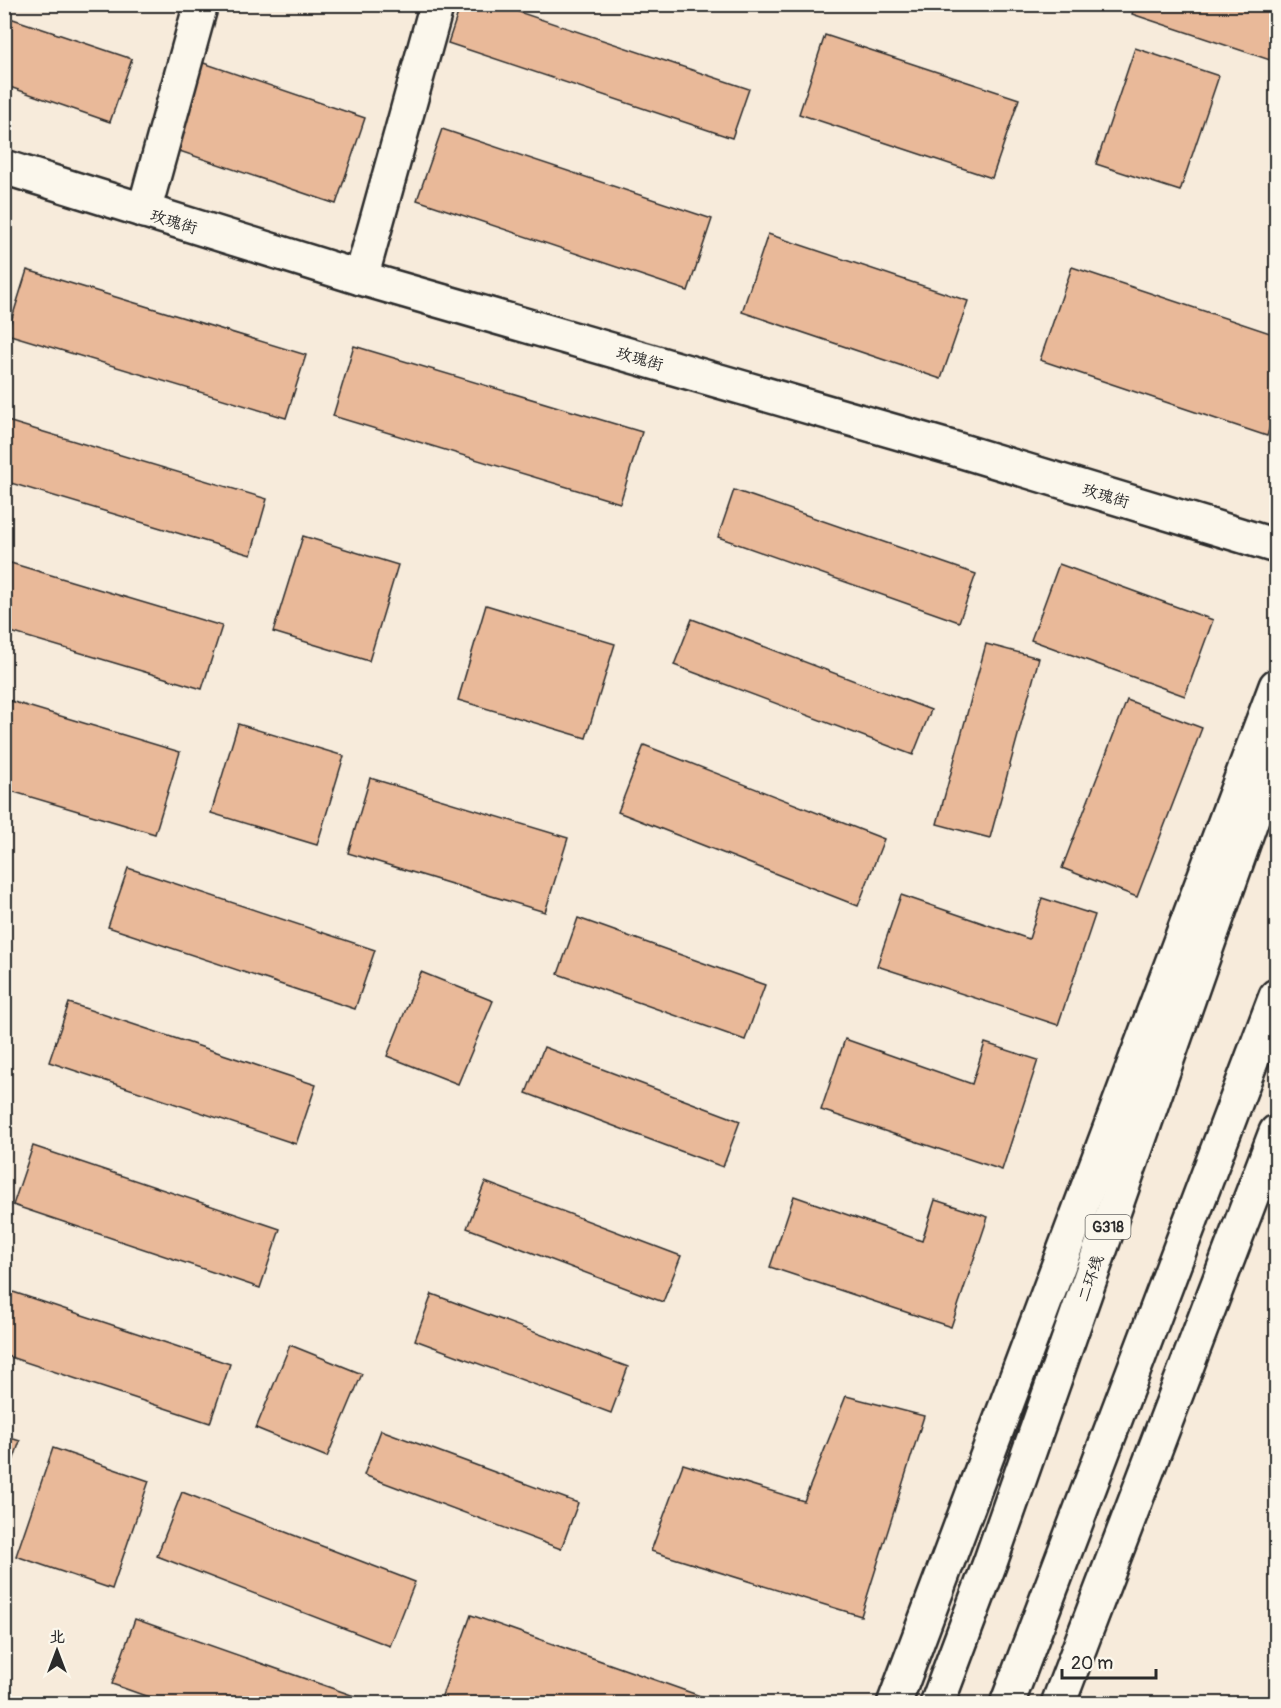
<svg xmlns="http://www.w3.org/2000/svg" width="1281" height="1708" font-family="Pangolin,'LXGW WenKai TC',sans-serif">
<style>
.building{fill:#e9b999;stroke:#2b2b2b;stroke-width:1.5}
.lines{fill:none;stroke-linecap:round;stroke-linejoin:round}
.minor-casing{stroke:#2b2b2b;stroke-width:38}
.major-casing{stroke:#2b2b2b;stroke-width:38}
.highway-casing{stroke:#2b2b2b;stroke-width:38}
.minor{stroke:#fbf7ec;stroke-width:33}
.major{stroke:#fbf7ec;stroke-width:33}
.highway{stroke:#fbf7ec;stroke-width:33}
.labels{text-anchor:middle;stroke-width:5;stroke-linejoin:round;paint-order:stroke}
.shield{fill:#fbf7ec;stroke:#696865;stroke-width:1.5}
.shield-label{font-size:15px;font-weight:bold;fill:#2b2b2b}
.street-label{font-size:16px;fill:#2b2b2b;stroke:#fbf7ec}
</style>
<rect width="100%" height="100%" fill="#f7ebdb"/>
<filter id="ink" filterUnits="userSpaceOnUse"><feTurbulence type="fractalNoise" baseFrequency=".0167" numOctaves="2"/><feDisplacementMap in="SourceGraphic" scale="12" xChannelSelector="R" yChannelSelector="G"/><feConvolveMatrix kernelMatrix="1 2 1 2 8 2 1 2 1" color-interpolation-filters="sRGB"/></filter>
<g filter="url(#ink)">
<!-- building -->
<g class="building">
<polygon points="461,4 495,4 749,89 732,138 448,43"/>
<polygon points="1135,4 1276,4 1276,62 1132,14"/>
<polygon points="4,16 132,59 110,122 4,85"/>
<polygon points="825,35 1019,99 992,178 799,114"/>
<polygon points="1135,48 1219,76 1180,191 1096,164"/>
<polygon points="186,57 365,118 336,204 156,143"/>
<polygon points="442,129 712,219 688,291 417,200"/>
<polygon points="768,234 968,301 941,379 742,312"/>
<polygon points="1072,267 1276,335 1276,407 1267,436 1040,360"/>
<polygon points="27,270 306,355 286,418 7,334"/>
<polygon points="354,346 642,432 620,503 333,416"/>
<polygon points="4,420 267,499 251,555 4,481"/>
<polygon points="734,490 976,574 959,622 718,537"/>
<polygon points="303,536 398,565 369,661 273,632"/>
<polygon points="4,561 222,626 202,689 4,630"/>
<polygon points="1059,564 1213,620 1185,696 1031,640"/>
<polygon points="486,605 615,644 586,738 458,700"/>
<polygon points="692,619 931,710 913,755 674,665"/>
<polygon points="986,644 1039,658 990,838 937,824"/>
<polygon points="4,699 180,752 155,834 4,789"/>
<polygon points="1127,700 1202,728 1137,897 1062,868"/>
<polygon points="238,724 344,756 317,845 211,813"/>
<polygon points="644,745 884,839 858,906 618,812"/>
<polygon points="370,778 568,838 545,912 348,853"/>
<polygon points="128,868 375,950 355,1009 108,927"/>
<polygon points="901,895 1029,939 1042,898 1095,915 1058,1025 877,966"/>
<polygon points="578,918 765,985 745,1040 558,974"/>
<polygon points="421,972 493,1001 458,1084 387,1056"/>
<polygon points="69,1003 316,1085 296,1144 49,1062"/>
<polygon points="845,1039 972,1084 985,1043 1038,1060 1002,1170 821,1110"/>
<polygon points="544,1047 740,1121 723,1167 526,1093"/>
<polygon points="33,1146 280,1229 260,1288 13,1205"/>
<polygon points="485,1182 681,1256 663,1302 467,1228"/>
<polygon points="794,1196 922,1241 935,1200 988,1217 951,1327 770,1267"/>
<polygon points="4,1289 230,1364 210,1423 4,1355"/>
<polygon points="432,1294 628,1367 611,1413 415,1340"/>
<polygon points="290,1345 362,1374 327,1457 256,1428"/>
<polygon points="846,1396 924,1416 861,1616 651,1551 683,1464 804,1501"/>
<polygon points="381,1430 578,1503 561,1549 364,1475"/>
<polygon points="4,1436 20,1441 4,1487"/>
<polygon points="53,1448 149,1481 112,1589 16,1556"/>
<polygon points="182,1492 415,1582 390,1646 157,1556"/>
<polygon points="471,1615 723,1704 439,1704"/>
<polygon points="135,1619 377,1704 168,1704 112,1684"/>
</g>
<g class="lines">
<!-- minor casing -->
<g class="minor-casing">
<g id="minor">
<polyline points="4,167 361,278 952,448 1276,546"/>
<polyline points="144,211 201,4"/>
<polyline points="361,278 437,4"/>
</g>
</g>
<!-- major casing -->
<g class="major-casing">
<g id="major">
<polyline points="894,1704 1276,686"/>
<polyline points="1058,1704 1276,1132"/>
</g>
</g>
<!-- highway casing -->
<g class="highway-casing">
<g id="highway">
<polyline points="937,1704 991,1560 1276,750"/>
<polyline points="1007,1704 1276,996"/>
</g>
</g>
<!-- minor -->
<use href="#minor" class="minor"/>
<!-- major -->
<use href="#major" class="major"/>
<!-- highway -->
<use href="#highway" class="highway"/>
</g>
</g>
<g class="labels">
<!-- shield labels -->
<rect class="shield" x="1085.5" y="1215" width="45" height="24" rx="4.5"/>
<g class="shield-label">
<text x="1108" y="1232">G318</text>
</g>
<!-- street labels -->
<g class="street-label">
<text transform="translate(174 221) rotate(17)" y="6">玫瑰街</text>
<text transform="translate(640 358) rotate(16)" y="6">玫瑰街</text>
<text transform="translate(1106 495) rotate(17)" y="6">玫瑰街</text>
<text transform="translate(1090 1278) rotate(-71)" y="6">二环线</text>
</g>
</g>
<!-- margin -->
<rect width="1281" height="1708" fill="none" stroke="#fbf7ec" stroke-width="24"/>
<rect x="12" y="12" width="1257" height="1684" fill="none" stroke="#2b2b2b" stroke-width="2" filter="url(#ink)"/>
<!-- north arrow -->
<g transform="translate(57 1651)" stroke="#fbf7ec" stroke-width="4.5" paint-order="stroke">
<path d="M0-4.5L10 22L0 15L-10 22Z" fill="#2b2b2b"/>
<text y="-9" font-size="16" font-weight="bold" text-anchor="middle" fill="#2b2b2b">北</text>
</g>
<!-- scale -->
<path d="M1062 1669v9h94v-9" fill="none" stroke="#2b2b2b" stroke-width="3"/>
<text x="1071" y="1669" font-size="18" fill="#2b2b2b" stroke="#fbf7ec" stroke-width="4.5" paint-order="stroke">20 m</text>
</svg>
